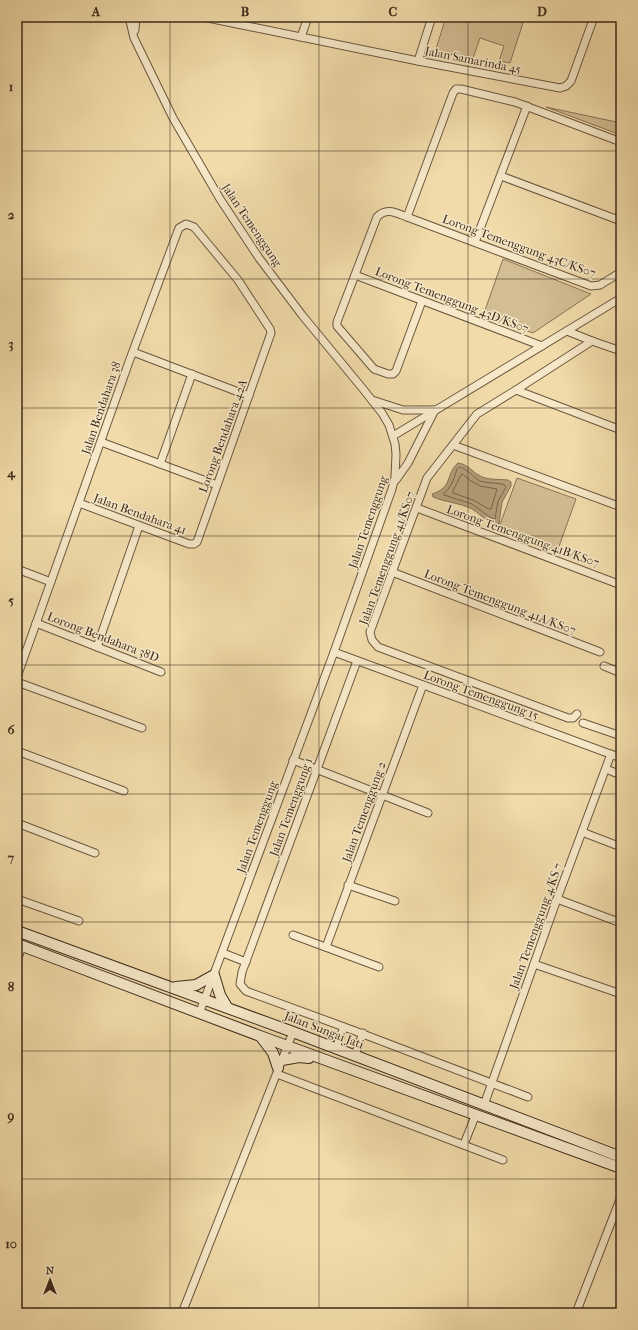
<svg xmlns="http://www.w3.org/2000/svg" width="638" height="1330" font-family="'IM FELL French Canon',serif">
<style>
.green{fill:#d3bd92;stroke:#887456}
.water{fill:#b49f79;stroke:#857153}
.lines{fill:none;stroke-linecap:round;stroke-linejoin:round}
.shore{stroke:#79654a;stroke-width:1}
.street-casing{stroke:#6b573e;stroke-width:9}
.secondary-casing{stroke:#3e2b1a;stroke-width:12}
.street{stroke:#f6e8c8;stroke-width:7}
.secondary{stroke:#f6e8c8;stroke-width:10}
.grid{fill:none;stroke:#3e2b1a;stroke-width:1;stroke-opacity:0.55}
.labels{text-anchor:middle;stroke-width:3;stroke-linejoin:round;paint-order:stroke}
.street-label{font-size:12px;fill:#3e2b1a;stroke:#f6e8c8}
.neatline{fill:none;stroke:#3e2b1a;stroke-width:1.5}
.grid-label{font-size:13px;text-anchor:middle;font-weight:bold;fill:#3e2b1a}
</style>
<rect width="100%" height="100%" fill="#f1dbaa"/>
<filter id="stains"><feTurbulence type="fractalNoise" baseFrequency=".005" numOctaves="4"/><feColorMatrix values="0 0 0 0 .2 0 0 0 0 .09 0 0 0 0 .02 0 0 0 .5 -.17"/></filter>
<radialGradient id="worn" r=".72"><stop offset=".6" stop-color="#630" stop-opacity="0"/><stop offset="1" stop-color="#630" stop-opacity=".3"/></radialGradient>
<!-- green -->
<g class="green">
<polygon points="446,17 506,17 523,23 510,63 499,61 504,46 480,38 473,58 435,52"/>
<polygon points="546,107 621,123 621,135"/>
<polygon points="503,259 591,294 533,333 483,316"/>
<polygon points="517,478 576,499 557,552 498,530"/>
</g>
<!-- water -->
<path class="water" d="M458,463C468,464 473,473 482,477C490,480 499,479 508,480L511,482V486L502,502L499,524C489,526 480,513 472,509C460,503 445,502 433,497L432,494C454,487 445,474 458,463Z"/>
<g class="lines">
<!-- shore -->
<g class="shore">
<path d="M459,467C467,468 473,477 480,481C488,484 498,482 505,485L506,487L498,501L495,519L491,518L472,504L444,495V493C452,487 454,478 457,469Z"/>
<polygon points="462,474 471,481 480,486 497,489 491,509 489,509 473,500 453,493 453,491"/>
</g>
<!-- street casing -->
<g class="street-casing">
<g id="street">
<polyline points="129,17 134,38 173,118 220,199 259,258 302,315 363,389 382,413 389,425 395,444 396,454 395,477 392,489 334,652 199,1014"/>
<polyline points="203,17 418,61 560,88 566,86 571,81 594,17"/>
<polyline points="135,30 136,17"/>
<polyline points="301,37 308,17"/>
<polyline points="418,61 432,17"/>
<polyline points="501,176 621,221"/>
<polyline points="407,217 453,93 456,89 461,89 515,102 621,142"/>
<polyline points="475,242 527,106"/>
<polyline points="355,275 542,346"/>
<path d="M422,301L396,371L393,374H388L374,369L337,326V322L377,217C387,207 396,213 407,217L591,286L600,285L621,272"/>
<polyline points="567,331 592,341 621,351"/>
<polyline points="133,352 249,396"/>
<polyline points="516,390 621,430"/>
<polyline points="372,400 403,410 433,410"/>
<polyline points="393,436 621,298"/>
<polyline points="101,442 217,485"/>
<polyline points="453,445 621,507"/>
<polyline points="160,464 192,374"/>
<polyline points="396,480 408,463 435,410"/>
<polyline points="417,508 621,585"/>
<polyline points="17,569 51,582"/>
<polyline points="392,572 600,652"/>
<polyline points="36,623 161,672"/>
<polyline points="97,647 139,526"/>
<polyline points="334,652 621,758"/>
<polyline points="357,661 242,972 240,984 246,991 355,1031 528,1097"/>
<polyline points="604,666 621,673"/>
<polyline points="17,677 130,359 179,228 186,224 194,227 238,280 270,329 271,333 197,542 194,544 189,544 79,503"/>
<polyline points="17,682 142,728"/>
<polyline points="577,714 573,718 568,718 378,647 372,640 370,632 427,478 477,414 516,390 592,341"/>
<polyline points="583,723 621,736"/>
<polyline points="17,751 124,791"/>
<polyline points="293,760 428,813"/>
<polyline points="606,769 621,775"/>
<polyline points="17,823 95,853"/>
<polyline points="582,832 621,847"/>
<polyline points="348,885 395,901"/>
<polyline points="17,899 79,921"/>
<polyline points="557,899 621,923"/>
<polyline points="293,935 379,967"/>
<polyline points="326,947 423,685"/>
<polyline points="223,953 246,962"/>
<polyline points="17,961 22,946"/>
<polyline points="534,964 621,994"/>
<polyline points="336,1048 344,1027"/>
<polyline points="355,1055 363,1033"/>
<polyline points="277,1074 503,1160"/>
<polyline points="484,1105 557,899 611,754"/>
<polyline points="464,1144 476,1114"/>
<polyline points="182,1313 293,1032"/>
<polyline points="576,1313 621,1197"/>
</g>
</g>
<!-- secondary casing -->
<g class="secondary-casing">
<g id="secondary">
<polyline points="17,931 293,1032 621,1157"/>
<polyline points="17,944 260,1036 621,1168"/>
<polyline points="176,987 196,985 214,975 220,995 227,1007"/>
<polyline points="261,1037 273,1053 278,1068"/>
<polyline points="282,1060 299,1057 309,1058"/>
</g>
</g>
<!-- street -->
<use href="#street" class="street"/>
<!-- secondary -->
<use href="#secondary" class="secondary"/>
</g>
<!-- grid -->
<path class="grid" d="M170,17V1313M319,17V1313M468,17V1313M17,151H621M17,279H621M17,408H621M17,536H621M17,665H621M17,794H621M17,922H621M17,1051H621M17,1179H621"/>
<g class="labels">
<!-- street labels -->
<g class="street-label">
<text transform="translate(473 60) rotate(11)" y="4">Jalan Samarinda 45</text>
<text transform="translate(252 225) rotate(56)" y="4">Jalan Temenggung</text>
<text transform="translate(519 246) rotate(20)" y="4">Lorong Temenggung 43C/KS07</text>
<text transform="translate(452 300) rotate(21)" y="4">Lorong Temenggung 43D/KS07</text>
<text transform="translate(101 408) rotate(-71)" y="4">Jalan Bendahara 38</text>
<text transform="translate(223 436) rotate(-70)" y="4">Lorong Bendahara 42A</text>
<text transform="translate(140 514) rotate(20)" y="4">Jalan Bendahara 41</text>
<text transform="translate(368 522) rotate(-71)" y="4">Jalan Temenggung</text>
<text transform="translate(523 536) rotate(20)" y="4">Lorong Temenggung 41B/KS07</text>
<text transform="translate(387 558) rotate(-70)" y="4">Jalan Temenggung 41/KS07</text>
<text transform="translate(500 602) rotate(21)" y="4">Lorong Temenggung 41A/KS07</text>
<text transform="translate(103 637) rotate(21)" y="4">Lorong Bendahara 38D</text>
<text transform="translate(481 695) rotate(20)" y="4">Lorong Temenggung 15</text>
<text transform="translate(291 807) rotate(-70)" y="4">Jalan Temenggung 1</text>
<text transform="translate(364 812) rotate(-70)" y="4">Jalan Temenggung 2</text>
<text transform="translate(257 827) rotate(-70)" y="4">Jalan Temenggung</text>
<text transform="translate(536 926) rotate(-70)" y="4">Jalan Temenggung 4/KS 7</text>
<text transform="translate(324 1030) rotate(21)" y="4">Jalan Sungai Jati</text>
</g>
</g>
<!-- margin -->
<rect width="638" height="1330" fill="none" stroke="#f1dbaa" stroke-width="44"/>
<!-- north arrow -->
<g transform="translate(50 1280)" stroke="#f6e8c8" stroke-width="3" paint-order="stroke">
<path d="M0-3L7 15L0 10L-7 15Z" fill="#3e2b1a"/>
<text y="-6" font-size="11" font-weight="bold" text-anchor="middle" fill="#3e2b1a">N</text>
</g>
<rect x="22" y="22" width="594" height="1286" class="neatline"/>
<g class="grid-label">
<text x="96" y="16">A</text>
<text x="245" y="16">B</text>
<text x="393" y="16">C</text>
<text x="542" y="16">D</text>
<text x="11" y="91">1</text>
<text x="11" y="219">2</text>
<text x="11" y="348">3</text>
<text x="11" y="477">4</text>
<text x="11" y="605">5</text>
<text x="11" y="734">6</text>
<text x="11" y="862">7</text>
<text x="11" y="991">8</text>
<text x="11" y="1120">9</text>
<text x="11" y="1248">10</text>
</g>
<rect width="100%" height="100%" filter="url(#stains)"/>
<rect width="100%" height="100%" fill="url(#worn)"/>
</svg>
